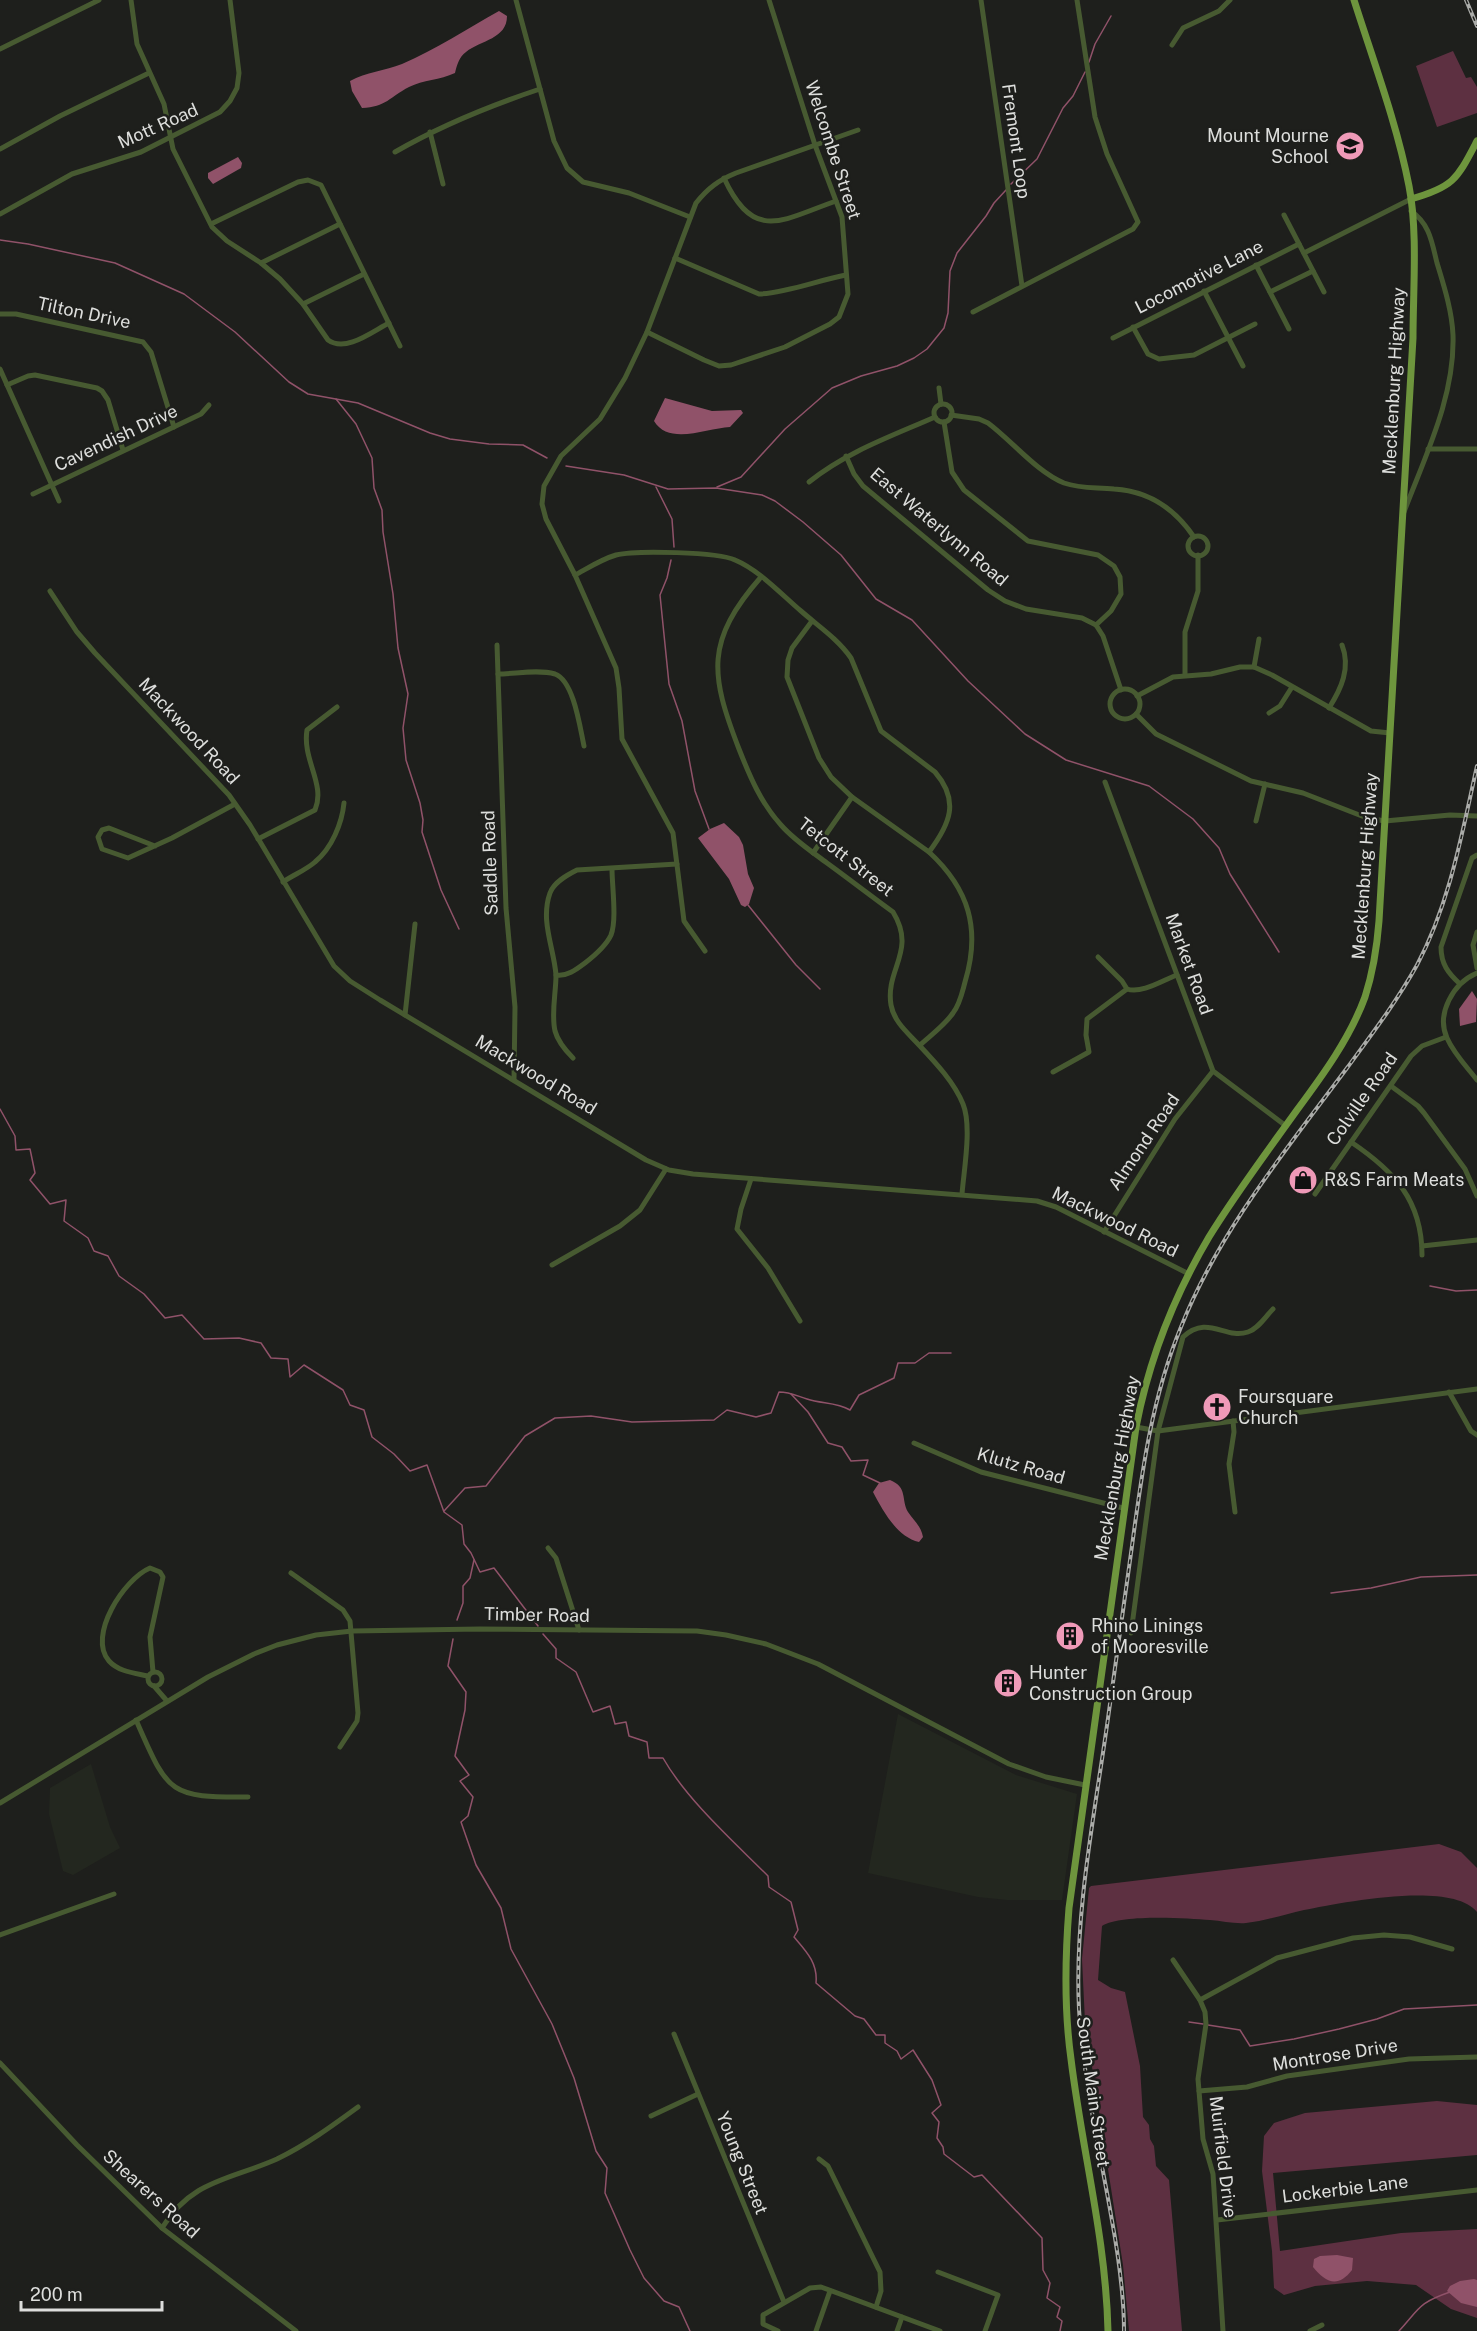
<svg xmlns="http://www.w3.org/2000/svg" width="1477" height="2331" font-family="'Public Sans',sans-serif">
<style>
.built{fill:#23271f}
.green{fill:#5d3041}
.water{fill:#905269}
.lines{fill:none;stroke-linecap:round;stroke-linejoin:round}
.stream{stroke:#905269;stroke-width:1.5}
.minor{stroke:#475a31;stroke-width:5}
.major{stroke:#6e953d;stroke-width:7}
.rail-casing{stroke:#abaca9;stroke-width:4}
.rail{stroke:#1e1f1c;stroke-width:1.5;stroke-dasharray:4.5;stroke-linecap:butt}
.labels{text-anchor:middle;stroke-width:5;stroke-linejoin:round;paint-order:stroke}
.street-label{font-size:18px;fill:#dddedc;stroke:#1e1f1c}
.poi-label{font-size:18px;fill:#dddedc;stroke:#1e1f1c;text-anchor:start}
</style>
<rect width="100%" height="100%" fill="#1e1f1c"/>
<!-- built -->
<g class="built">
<polygon points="898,1714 1016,1775 1077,1794 1062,1900 1007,1900 978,1897 868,1873"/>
<polygon points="91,1764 110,1827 120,1848 73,1875 63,1871 49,1814 50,1788"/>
</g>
<!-- green -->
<g class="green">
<polygon points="1453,51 1466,78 1471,77 1477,87 1477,113 1437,127 1416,66"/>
<path d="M1439,1844L1461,1852L1477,1868V1912C1452,1880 1340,1903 1304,1910C1285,1914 1266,1921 1246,1923C1235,1924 1222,1921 1210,1920C1185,1918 1121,1914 1102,1926L1098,1980L1111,1988L1125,1992L1140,2066L1143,2117L1149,2125L1150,2139L1154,2146L1156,2166L1169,2180L1182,2331H1129L1123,2265L1085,2022L1082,1959L1089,1888L1091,1886Z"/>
<polygon points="1437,2101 1477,2105 1477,2155 1273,2173 1280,2251 1401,2233 1477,2229 1477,2318 1451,2309 1416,2285 1367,2281 1315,2286 1284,2295 1274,2288 1272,2251 1262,2171 1264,2136 1274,2123 1305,2113"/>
</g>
<!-- water -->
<g class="water">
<path d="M499,11L507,16C507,39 481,40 466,52C459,57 457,65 455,73C440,80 423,80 409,87C390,97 386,107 362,108L352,91L350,81C366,72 385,71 402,64C436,49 467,29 499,11Z"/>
<polygon points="238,157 242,163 241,168 213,184 208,178 208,173"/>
<path d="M665,398L712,411L741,410L743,413L730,427C707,428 669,446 654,421Z"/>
<polygon points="724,823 739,837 743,845 748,874 754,888 749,904 745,907 741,905 729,879 698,838 710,829"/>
<polygon points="1472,991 1477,999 1476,1022 1460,1026 1459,1009"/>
<path d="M890,1480C908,1487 901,1500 908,1512C914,1521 921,1526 923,1537L919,1542C897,1537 883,1511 873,1492L879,1483Z"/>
<path d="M1337,2255L1353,2258L1352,2270C1338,2288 1326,2283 1313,2267L1314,2259L1320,2256Z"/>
<polygon points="1474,2279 1477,2280 1477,2307 1461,2303 1447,2291 1450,2286 1460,2281"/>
</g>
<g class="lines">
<!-- stream -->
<g class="stream">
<polyline points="1089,62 1095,44 1111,16"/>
<polyline points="1011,184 1037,159 1063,108 1073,96 1085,72"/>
<polyline points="0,240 28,244 115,263 184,294 235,332 289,382 308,394 358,403 430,433 450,439 489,444 523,445 547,458"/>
<polyline points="336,399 356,424 372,458 374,488 382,510 383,532 393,594 398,648 408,694 403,728 406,760 420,803 423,820 422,832 441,890 459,929"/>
<polyline points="566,466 624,475 668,489 716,488 762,495 775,501 803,522 841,555 876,599 912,620 968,681 1025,734 1066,760 1149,786 1193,819 1219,848 1230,874 1279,952"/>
<polyline points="656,487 672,519 674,547"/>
<polyline points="717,487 741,477 785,429 832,388 861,376 897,366 914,358 927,349 944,328 948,313 950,271 957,253 986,216 994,203 1006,190"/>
<polyline points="671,560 667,578 660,595 669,684 682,721 695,791 709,829"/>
<polyline points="748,905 796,965 820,989"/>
<polyline points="0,1109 15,1136 16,1150 30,1149 35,1173 30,1180 50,1204 66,1200 64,1221 88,1238 94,1251 108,1256 119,1276 144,1294 165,1318 182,1315 204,1339 239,1338 261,1343 271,1358 288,1359 290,1377 304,1365 343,1390 350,1405 364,1410 372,1437 394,1454 410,1471 427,1465 444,1512 462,1525 464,1544 471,1553 480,1572 494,1568 538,1626"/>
<polyline points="1430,1286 1456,1291 1477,1290"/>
<polyline points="791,1394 808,1412 828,1443 842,1447 851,1461 868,1460 863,1475 880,1483"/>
<path d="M444,1511L465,1488L486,1486L525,1436L555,1418L591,1416L632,1422L714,1420L727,1410L756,1417L771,1413L779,1392C790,1392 797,1396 807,1399C822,1404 836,1402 850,1410L859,1395L894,1378L898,1363H915L929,1353H951"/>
<polyline points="1331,1593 1371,1588 1421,1577 1477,1575"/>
<polyline points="457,1620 463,1603 463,1586 470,1578 474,1560"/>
<path d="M543,1634L556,1649V1658L576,1672L593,1712L610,1706L615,1724L626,1722L629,1736L647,1742L649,1758H663C687,1800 734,1842 768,1876L769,1887L791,1902L798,1930L794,1937C806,1951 818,1963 816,1983L855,2016L864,2019L876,2035H885V2043L897,2051L901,2059L913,2050L932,2080L941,2105L932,2113L939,2122L937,2138L943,2147L944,2154L974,2177L982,2175L1042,2238L1043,2270L1050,2283L1047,2298L1060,2307L1057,2317L1062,2321L1060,2331"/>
<polyline points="453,1639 448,1666 466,1692 465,1710 455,1756 469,1775 460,1781 473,1797 468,1816 461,1822 476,1865 501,1908 511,1949 552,2024 574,2078 596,2151 607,2168 605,2193 630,2250 644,2278 664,2301 679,2307 690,2331"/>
<polyline points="1189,2022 1203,2024"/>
<polyline points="1208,2025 1240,2030 1250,2046 1294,2039 1339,2029 1377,2019 1404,2009 1477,2005"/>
<path d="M1399,2331C1420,2308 1418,2303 1450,2292"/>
</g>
<!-- minor -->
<g class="minor">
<path d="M131,0L137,44L164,104L173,149L212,227L227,241L261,263L280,279L303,304L328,340C346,353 373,331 389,323"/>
<polyline points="516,0 554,141 567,168 583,182 629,193 690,217"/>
<polyline points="981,0 1022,286"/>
<polyline points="1172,45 1183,28 1219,11 1230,0"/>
<polyline points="0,49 99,0"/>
<polyline points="430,132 443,184"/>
<polyline points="0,149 60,116 149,73"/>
<path d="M395,152C442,125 489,106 540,89"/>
<path d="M724,178C754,243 782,220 836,201"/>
<polyline points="0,214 72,174 141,152 220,112 230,101 237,88 239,73 230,0"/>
<polyline points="1284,215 1324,292"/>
<polyline points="211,224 298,182 308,180 321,185 400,346"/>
<polyline points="1304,253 1411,199"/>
<path d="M675,258L759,294C786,293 819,280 846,275"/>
<polyline points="261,263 340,224"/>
<polyline points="1256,265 1289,329"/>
<polyline points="1204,291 1243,366"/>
<polyline points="1270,292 1313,271"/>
<polyline points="303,304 364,274"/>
<polyline points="973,312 1133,229 1138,222 1107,154 1095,117 1077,0"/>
<polyline points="0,314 16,314 143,342 151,352 174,427"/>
<polyline points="1133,327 1148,354 1159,359 1194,355 1255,324"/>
<polyline points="647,332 704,360 719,366 731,365 785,347 830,324 839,317 848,294 842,217 815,145 769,0"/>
<polyline points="1113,338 1299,244"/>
<polyline points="0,369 59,501"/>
<polyline points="7,385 28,376 35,375 97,388 102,391 108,400 123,450"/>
<polyline points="939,388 941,404"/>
<circle cx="943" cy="413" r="9"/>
<path d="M951,415L979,419L988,423C1012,441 1037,472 1064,483C1081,489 1097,487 1114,489C1148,491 1175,509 1194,537"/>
<polyline points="944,422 952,472 964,490 1028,541 1098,555 1114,566 1120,577 1121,594 1111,611 1096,625"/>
<polyline points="1428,449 1477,449"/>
<polyline points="846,456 854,474 863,486 988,590 1005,601 1026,609 1082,618 1096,625 1103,636 1121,690"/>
<path d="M809,482C846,452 892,436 935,417"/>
<polyline points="33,494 201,414 209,405"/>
<path d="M1404,512C1425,456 1455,397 1453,335C1452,311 1444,286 1437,263C1432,243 1430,224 1411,211"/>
<circle cx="1198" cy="546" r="10"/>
<path d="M575,575C588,568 602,559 616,555C636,550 718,552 735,560C759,570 781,594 801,611C818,626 838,639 851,658L881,731L935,772C960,801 950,824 929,852L852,797L831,777L819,758L787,677L788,660L792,648L812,621"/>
<path d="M761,577C705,641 710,674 739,749C750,777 761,803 781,825C794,840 811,851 827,863C849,879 871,896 893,912C917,951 885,969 891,1005C894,1022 908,1033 919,1045C935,1062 954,1082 963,1104C972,1126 964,1169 962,1194"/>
<polyline points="50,591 77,632 95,653 229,795 250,825 334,966 350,981 380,1000 646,1160 669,1170 693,1174 1037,1201 1056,1207 1189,1274"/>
<polyline points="497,645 506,908 515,1007 514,1080"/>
<polyline points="1254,667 1259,639"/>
<path d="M498,674C515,674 538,669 555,674C574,681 580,728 584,746"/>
<polyline points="1185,675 1185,632 1198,591 1198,555"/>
<circle cx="1125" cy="704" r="15"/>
<polyline points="1137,696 1173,677 1211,674 1240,667 1254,667 1272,675 1371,731 1390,733"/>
<path d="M1329,708C1341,689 1351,668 1342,645"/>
<polyline points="1269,713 1280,706 1292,687"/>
<polyline points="1136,714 1156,734 1251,781 1303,793 1367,818 1385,821 1450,815 1477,816"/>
<polyline points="1105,782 1213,1071 1286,1126"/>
<polyline points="1256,821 1265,784"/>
<path d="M258,839L315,810C326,784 302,760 307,730L337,707"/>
<polyline points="155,846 109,828 102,830 98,837 102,849 128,858 172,838 235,804"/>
<polyline points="813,853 852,797"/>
<path d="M283,882C293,875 306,870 315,862C332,848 342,823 344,803"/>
<polyline points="1477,932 1473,945 1477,968"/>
<path d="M705,951L684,921L673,833L622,739L619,688L616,668L575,575L546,519L542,504L544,486L561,456L600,419L625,378L647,332L696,203C708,188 719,180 736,173L858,130"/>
<polyline points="1098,957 1122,981 1127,989"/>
<path d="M1477,973C1453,983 1436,1014 1447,1038C1454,1054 1467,1067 1477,1080"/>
<path d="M556,975C567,977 577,969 585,963C594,956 606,946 611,935C617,920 612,886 612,869"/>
<path d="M1460,984C1448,973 1441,964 1441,947L1472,858L1477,855"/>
<polyline points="405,1015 415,924"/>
<path d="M920,1045C931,1035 945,1025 953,1013C960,1004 962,993 965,982C981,929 969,889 929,852"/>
<path d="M573,1058C565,1050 558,1042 555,1031C551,1013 556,993 556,975C554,948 540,921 550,893C554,882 567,875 577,870L677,864"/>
<path d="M1053,1072L1089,1052L1086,1035L1087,1019L1127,989C1142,994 1163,980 1177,975"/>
<polyline points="1391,1086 1418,1106 1424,1113 1465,1169 1477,1196"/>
<path d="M1351,1142C1394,1171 1422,1200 1422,1255"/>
<polyline points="751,1179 741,1209 737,1229 768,1268 800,1321"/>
<polyline points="1315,1194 1411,1056 1422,1046 1446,1037"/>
<polyline points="1104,1232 1175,1119 1213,1071"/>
<polyline points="1422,1246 1477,1240"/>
<polyline points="552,1265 620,1226 640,1210 666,1169"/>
<polyline points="1449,1392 1471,1431 1477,1435"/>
<polyline points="1233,1421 1234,1432 1229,1464 1235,1512"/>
<polyline points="1136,1427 1158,1431 1477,1389"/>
<polyline points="914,1443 981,1472 1123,1508"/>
<polyline points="548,1548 556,1558 579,1630"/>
<polyline points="291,1573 343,1610 350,1621 358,1713 357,1721 340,1747"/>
<path d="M1131,1633L1158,1431L1183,1337C1208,1314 1225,1340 1248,1332C1259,1328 1265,1317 1273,1309"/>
<circle cx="155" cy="1679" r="7"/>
<path d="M148,1676C135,1673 119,1672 109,1661C87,1636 124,1579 150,1568L160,1572L163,1577L150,1637L153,1672"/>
<polyline points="154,1686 167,1701"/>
<path d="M136,1720C168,1792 167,1798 248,1797"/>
<polyline points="0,1803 208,1677 254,1654 277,1645 316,1635 352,1631 480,1629 697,1631 726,1635 766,1644 818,1664 1009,1764 1046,1777 1085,1785"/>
<polyline points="0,1935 114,1894"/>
<polyline points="1173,1960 1200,2000 1205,2012 1206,2024 1198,2079 1203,2139 1213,2174 1223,2331"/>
<polyline points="1200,2000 1277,1958 1353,1938 1384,1935 1410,1937 1452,1949"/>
<polyline points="674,2034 784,2302"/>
<polyline points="0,2063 77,2145 162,2228 296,2331"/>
<polyline points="1199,2091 1247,2087 1287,2076 1409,2059 1477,2057"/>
<polyline points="651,2116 698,2094"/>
<polyline points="819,2159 828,2166 880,2272 881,2291 876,2307"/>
<polyline points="1217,2220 1477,2190"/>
<path d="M162,2228C191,2180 230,2180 277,2159C306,2145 332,2126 358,2107"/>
<polyline points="938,2272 998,2295 985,2331"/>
<polyline points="778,2331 763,2324 763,2315 810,2288 821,2287 940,2331"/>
<polyline points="816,2331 830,2291"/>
<polyline points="897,2331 902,2317"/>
<polyline points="1310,2331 1322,2325"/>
</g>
<!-- major -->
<g class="major">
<path d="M1411,199C1454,187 1457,179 1477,141"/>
<path d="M1108,2331C1106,2239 1082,2150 1071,2059C1064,2009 1065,1958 1069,1908L1136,1427C1149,1360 1174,1296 1209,1237C1236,1193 1267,1152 1297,1110C1323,1075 1350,1038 1365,997C1373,972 1377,947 1379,921L1413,338C1413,290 1418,232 1409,186C1397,124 1373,60 1354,0"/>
</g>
<!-- rail casing -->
<g class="rail-casing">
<g id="rail">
<polyline points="1466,0 1477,26"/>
<path d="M1124,2331C1124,2292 1118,2253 1111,2215C1099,2147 1083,2078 1079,2009C1074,1911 1096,1808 1109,1711C1117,1656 1124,1601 1132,1546C1142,1471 1152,1397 1181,1327C1219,1231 1286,1150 1347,1068C1372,1034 1397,1001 1417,965C1450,903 1462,833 1477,766"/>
</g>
</g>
<!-- rail -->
<use href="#rail" class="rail"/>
</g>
<!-- icons -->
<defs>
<g id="school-disc" transform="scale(1.5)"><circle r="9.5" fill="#ef9ab8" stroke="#1e1f1c"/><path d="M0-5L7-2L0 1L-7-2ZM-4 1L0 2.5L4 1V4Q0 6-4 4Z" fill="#111"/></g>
<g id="shop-disc" transform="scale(1.5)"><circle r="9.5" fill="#ef9ab8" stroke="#1e1f1c"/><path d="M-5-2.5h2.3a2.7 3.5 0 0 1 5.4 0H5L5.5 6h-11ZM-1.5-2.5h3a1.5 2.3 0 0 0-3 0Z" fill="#111"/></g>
<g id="church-disc" transform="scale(1.5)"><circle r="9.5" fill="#ef9ab8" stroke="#1e1f1c"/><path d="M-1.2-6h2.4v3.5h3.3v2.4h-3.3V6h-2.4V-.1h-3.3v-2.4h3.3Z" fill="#111"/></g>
<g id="building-disc" transform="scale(1.5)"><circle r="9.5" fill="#ef9ab8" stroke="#1e1f1c"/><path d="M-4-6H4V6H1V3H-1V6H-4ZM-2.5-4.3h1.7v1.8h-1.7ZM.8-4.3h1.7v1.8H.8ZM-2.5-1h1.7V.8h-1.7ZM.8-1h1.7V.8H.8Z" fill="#111"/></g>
</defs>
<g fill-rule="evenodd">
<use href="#school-disc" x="1350" y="146"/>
<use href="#shop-disc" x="1303" y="1180"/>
<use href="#church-disc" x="1217" y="1407"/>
<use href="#building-disc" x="1070" y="1636"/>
<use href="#building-disc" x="1008" y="1683"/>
</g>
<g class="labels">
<!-- street labels -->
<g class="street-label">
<text transform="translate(158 126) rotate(-24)" y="6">Mott Road</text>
<text transform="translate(1016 141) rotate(82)" y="6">Fremont Loop</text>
<text transform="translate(833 150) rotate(72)" y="6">Welcombe Street</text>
<text transform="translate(1199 277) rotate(-27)" y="6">Locomotive Lane</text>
<text transform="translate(84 313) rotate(12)" y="6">Tilton Drive</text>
<text transform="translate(1394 381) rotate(-87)" y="6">Mecklenburg Highway</text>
<text transform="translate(116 438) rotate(-25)" y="6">Cavendish Drive</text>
<text transform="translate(939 527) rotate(40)" y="6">East Waterlynn Road</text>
<text transform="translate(189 731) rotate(47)" y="6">Mackwood Road</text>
<text transform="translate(846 857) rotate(38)" y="6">Tetcott Street</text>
<text transform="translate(490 863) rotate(-92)" y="6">Saddle Road</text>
<text transform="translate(1365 866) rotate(-86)" y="6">Mecklenburg Highway</text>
<text transform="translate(1189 964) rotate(70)" y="6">Market Road</text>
<text transform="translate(536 1075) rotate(31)" y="6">Mackwood Road</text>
<text transform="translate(1362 1099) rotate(-55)" y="6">Colville Road</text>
<text transform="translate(1144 1142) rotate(-56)" y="6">Almond Road</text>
<text transform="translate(1115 1222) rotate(26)" y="6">Mackwood Road</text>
<text transform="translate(1021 1466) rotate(16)" y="6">Klutz Road</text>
<text transform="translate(1117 1468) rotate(-80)" y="6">Mecklenburg Highway</text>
<text transform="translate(537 1615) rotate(1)" y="6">Timber Road</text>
<text transform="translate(1335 2055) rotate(-9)" y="6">Montrose Drive</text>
<text transform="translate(1093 2092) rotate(82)" y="6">South Main Street</text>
<text transform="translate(1223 2157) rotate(83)" y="6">Muirfield Drive</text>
<text transform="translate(742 2163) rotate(68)" y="6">Young Street</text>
<text transform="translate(1345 2189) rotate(-7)" y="6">Lockerbie Lane</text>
<text transform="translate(151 2194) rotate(42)" y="6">Shearers Road</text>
</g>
<!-- poi labels -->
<g class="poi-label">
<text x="1329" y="142" text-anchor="end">Mount Mourne<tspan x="1329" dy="21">School</tspan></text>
<text x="1324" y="1186">R&amp;S Farm Meats</text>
<text x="1238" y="1403">Foursquare<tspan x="1238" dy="21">Church</tspan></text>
<text x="1091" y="1632">Rhino Linings<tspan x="1091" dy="21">of Mooresville</tspan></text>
<text x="1029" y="1679">Hunter<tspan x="1029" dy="21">Construction Group</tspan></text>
</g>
</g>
<!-- scale -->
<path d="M21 2301v9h141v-9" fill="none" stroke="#dddedc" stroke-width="3"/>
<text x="30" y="2301" font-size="18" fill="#dddedc" stroke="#1e1f1c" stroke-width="4.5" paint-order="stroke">200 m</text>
</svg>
